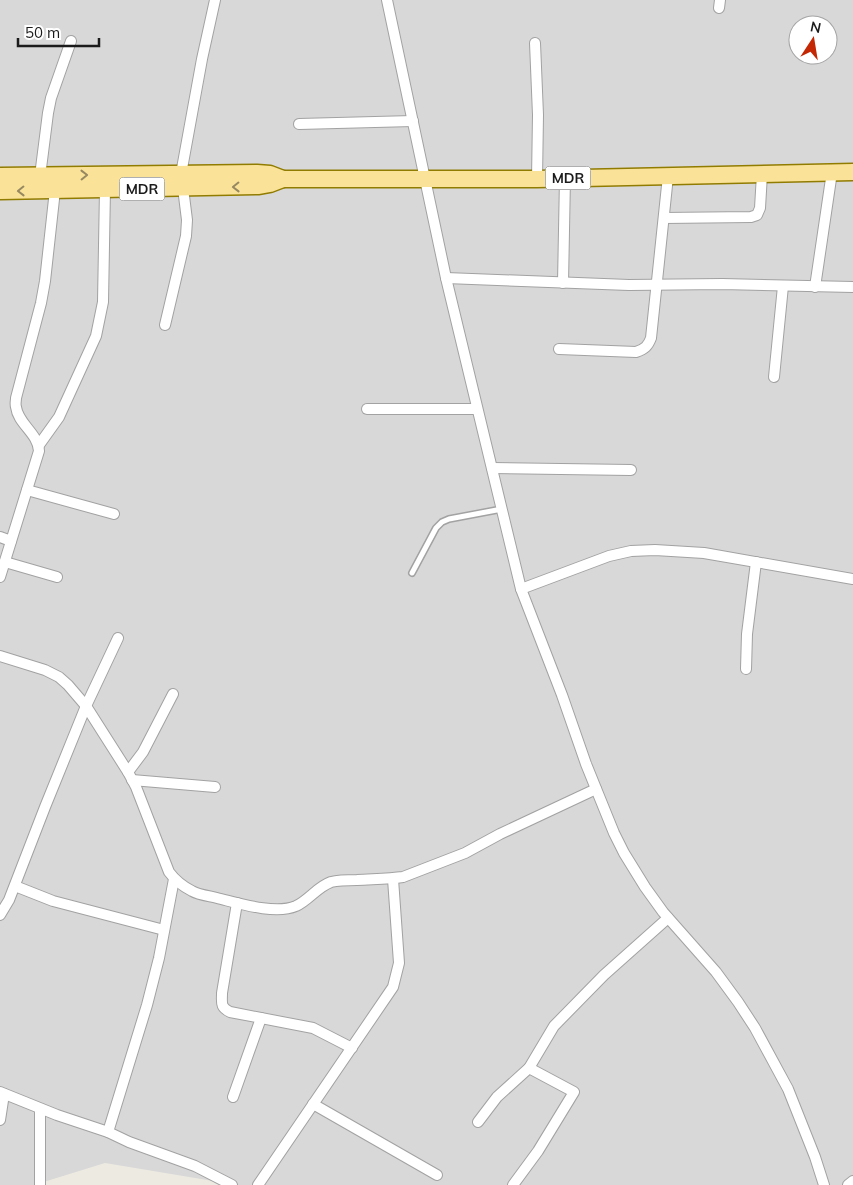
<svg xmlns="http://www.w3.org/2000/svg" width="853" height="1185" font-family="Mulish,sans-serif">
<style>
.residential{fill:#d9d8d8;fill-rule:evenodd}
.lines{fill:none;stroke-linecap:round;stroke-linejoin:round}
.lane-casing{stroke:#a2a2a2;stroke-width:8}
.street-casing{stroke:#a2a2a2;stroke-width:12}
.primary-casing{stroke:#917c02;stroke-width:19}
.lane{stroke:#fff;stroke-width:5}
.street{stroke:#fff;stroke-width:10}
.primary{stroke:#fae298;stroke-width:16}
.oneway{stroke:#968860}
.labels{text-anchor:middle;stroke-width:4;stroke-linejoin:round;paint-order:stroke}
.shield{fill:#fff;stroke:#5f5f5f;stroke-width:1}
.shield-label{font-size:14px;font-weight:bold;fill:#1b1b1b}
</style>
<rect width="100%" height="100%" fill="#edebe1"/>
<!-- residential -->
<path class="residential" d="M0,0H853V1185H237L105,1163L34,1185H0ZM798,25H828V55H798Z"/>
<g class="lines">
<!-- lane casing -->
<g class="lane-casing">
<polyline id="lane" points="412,573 436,528 442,522 449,519 502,509"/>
</g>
<!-- street casing -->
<g class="street-casing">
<g id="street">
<polyline points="387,0 446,278 521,589 562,695 586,764 614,833 624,853 645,887 663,912 716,972 738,1002 755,1028 788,1089 815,1157 824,1185"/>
<polyline points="719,8 720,0"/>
<polyline points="535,43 538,115 537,179"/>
<polyline points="299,124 413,121"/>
<polyline points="181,174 202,59 215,0"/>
<polyline points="40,176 48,113 51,98 71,41"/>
<polyline points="664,218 751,217 757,215 760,208 762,174"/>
<polyline points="446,278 629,285 722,284 853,287"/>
<polyline points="563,283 565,178"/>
<polyline points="815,287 832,172"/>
<polyline points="165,325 186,236 187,220 183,188"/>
<path d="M559,349L636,352C645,349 648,346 651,338L668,176"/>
<polyline points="774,377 783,286"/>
<polyline points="367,409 477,409"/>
<polyline points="39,445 59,417 96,336 103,302 105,189"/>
<polyline points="492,468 631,470"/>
<polyline points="27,490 114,514"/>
<polyline points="0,537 11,541"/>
<polyline points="5,562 57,577"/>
<path d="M0,577L39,451C38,433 18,424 16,407C15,404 16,401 16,398L41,303L45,281L55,190"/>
<polyline points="521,589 609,556 631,551 655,550 704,553 853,579"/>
<path d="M0,656L45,670L59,677L68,685L86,706L128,772L136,787L169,872C175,880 182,886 192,891C199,895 209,896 217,898C238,903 275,915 296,906C309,900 317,887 331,882C339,880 348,880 357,880C372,879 388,879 403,877L465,853L500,834L596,789"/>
<polyline points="746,669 747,634 756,562"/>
<polyline points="128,772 143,752 173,694"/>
<polyline points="132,780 215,787"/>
<polyline points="15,886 53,901 164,930"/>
<path d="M237,903L222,993C222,1003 220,1007 230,1012L313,1028L352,1048"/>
<polyline points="0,915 9,900 45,807 86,706 118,638"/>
<polyline points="0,1092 57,1115 108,1132 129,1142 195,1166 232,1185"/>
<polyline points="233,1097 261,1018"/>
<polyline points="313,1104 437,1175"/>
<polyline points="0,1120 4,1094"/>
<polyline points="478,1122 497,1097 529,1068 554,1026 604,975 668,918"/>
<polyline points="108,1132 147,1005 159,958 174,879"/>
<polyline points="40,1185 40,1109"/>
<polyline points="258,1185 393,987 399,963 393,879"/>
<polyline points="513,1185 538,1151 574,1092 529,1068"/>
<polyline points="848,1185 853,1181"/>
</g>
</g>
<!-- primary casing -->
<g class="primary-casing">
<g id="primary">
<polyline points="0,176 257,173 270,174 283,179 537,179 853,172"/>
<polyline points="0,191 259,186 270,184 283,179"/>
</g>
</g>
<!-- lane -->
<use href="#lane" class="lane"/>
<!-- street -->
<use href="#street" class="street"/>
<!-- primary -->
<use href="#primary" class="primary"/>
</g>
<!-- one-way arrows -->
<defs><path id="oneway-chevron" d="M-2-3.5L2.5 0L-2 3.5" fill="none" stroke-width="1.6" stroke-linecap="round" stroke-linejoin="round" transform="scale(1.25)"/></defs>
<g class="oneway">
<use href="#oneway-chevron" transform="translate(84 175) rotate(-1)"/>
<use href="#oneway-chevron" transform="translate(236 187) rotate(179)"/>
<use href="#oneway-chevron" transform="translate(21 191) rotate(179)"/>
</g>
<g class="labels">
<!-- shield labels -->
<g class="shield">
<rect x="545.5" y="166.5" width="45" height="23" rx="4"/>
<rect x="119.5" y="177.5" width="45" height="23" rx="4"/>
</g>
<g class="shield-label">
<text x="568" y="183">MDR</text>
<text x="142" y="194">MDR</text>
</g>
</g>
<!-- north arrow -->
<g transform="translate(813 40) rotate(12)"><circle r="24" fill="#ffffff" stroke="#a4a4a4"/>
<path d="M0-4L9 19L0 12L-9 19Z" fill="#c42703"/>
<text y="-8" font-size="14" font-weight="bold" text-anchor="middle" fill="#1b1b1b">N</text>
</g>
<!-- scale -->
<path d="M18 38v8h81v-8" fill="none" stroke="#1b1b1b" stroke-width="2.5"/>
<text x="25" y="38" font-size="15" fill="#1b1b1b" stroke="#ffffff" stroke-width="4" paint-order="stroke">50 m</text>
</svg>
